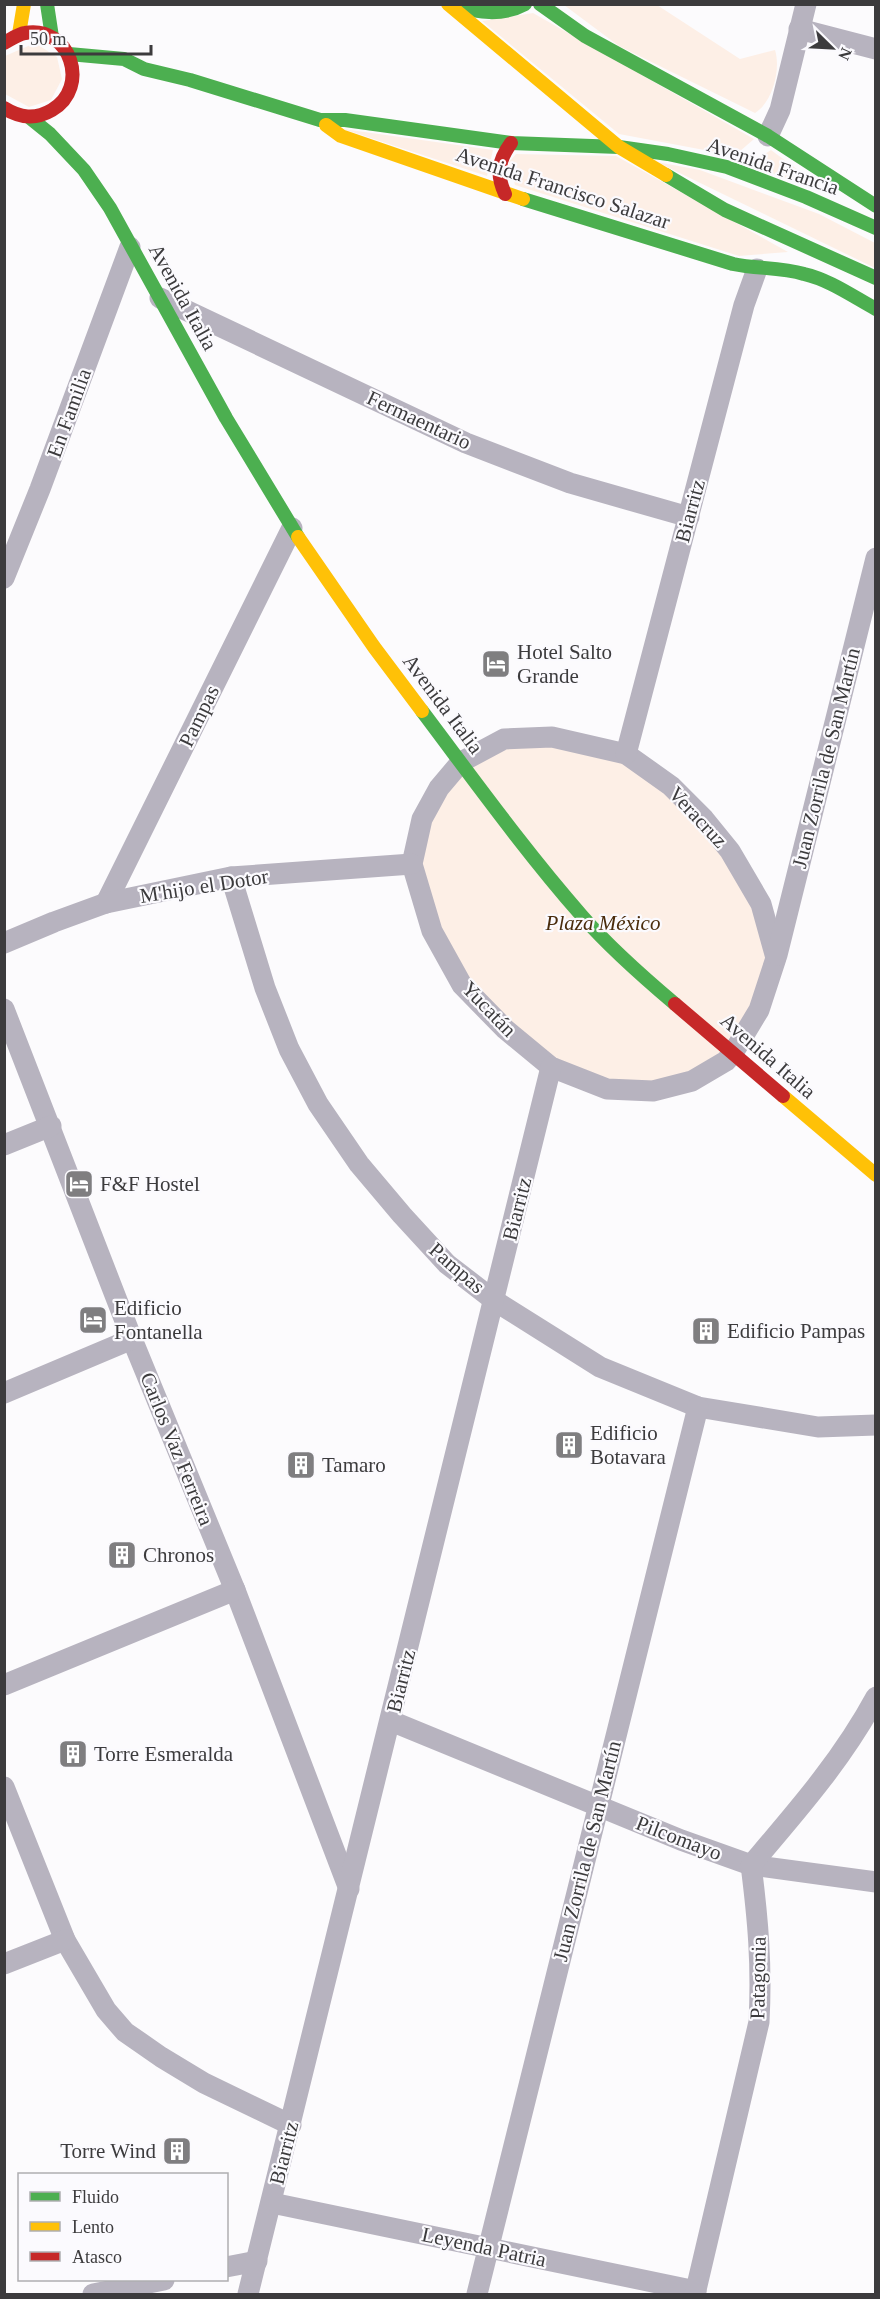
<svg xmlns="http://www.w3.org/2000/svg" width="880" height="2299" font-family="Georgia,serif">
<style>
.green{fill:#fdefe6}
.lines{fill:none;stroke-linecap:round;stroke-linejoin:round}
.street{stroke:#b7b3bf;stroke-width:21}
.fast{stroke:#4caf50;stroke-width:14}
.slow{stroke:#ffc107;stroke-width:14}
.jam{stroke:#c62828;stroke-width:14}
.labels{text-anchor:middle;stroke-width:4.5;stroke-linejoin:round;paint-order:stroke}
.street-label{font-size:21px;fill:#3c3b3d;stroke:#fbfafe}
.poi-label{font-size:21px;fill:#3c3b3d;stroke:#fbfafe;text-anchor:start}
.park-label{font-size:21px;font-style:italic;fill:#4a2c0c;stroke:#fbfafe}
</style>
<rect width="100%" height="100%" fill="#fcfbfd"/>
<!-- green -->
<g class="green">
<path d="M564,5H657L740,59L775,50C781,69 773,102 755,113L619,46Z"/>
<polygon points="533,13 754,139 739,152 731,155 619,134 482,21"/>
<polygon points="35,43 57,57 62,79 51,100 29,107 5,94 5,56"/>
<polygon points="343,129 493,150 487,176"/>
<polygon points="771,150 821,187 818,191 749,164"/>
<polygon points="516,154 616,156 788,252 739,256 515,185 509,162"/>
<polygon points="657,162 700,170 819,214 875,243 875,268"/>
<polygon points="504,739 626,754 730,851 776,958 733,1053 653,1091 551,1067 462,985 412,864 439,788"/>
</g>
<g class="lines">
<!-- street -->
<g class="street">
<polyline points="799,29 876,49"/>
<polyline points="768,136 780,110 806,4"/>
<polyline points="160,298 466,443 570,483 689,517"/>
<polyline points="4,578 40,489 130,247"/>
<polygon points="552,737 626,754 671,786 704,819 730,851 761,904 776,958 759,1010 733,1053 726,1061 692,1081 653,1091 607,1089 551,1067 505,1029 462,985 432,931 412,864 422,819 439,788 461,762 504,739"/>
<polyline points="626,754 744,305 757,269"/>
<polyline points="231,877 265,988 289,1049 318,1104 359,1164 402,1215 447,1264 495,1301 600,1367 698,1407 818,1427 876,1425"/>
<polyline points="106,903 292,528"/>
<polyline points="4,943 54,922 106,903 231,877 412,864"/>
<polyline points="777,955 876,558"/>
<polyline points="4,1009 132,1339 235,1590 349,1889"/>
<polyline points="4,1145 51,1126"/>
<polyline points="4,1393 132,1339"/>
<polyline points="4,1685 235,1590"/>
<polyline points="391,1721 681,1840 751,1865 876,1882"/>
<polyline points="4,1787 65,1940 106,2010 125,2032 161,2057 204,2083 291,2125"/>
<polyline points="4,1964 65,1940"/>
<polyline points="272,2203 696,2291"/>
<polyline points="226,2267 257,2261"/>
<polyline points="93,2294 164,2280"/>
<polyline points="248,2294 551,1067"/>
<polyline points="477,2294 698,1407"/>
<path d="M695,2294L759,2022C762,1965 758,1920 751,1865C797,1811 842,1760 876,1697"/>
</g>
<!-- fast -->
<g class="fast">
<polyline points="47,4 52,37"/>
<polyline points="540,4 585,36 768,136 876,206"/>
<path d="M452,6C478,12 501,17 525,4"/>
<polyline points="69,54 124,59 144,69 190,80 320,120 345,120 511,143 619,147 668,154 727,167 806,197 876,228"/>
<polyline points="29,117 50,134 84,170 110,208 226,418 298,537"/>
<polyline points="666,175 725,210 876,278"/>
<path d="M523,199L733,264C756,269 781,267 804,274C830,280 852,296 876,309"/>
<path d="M422,711C474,780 525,851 582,916C610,948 643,977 675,1004"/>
</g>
<!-- slow -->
<g class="slow">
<polyline points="448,4 619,147 666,175"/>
<polyline points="19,34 24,4"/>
<polyline points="326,125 341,136 523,199"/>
<polyline points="298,537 374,647 422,711"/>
<polyline points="783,1096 876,1175"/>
</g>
<!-- jam -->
<g class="jam">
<path d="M4,43C10,40 18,34 25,33C70,25 91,87 52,110C35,120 20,118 4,108"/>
<path d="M505,194C496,174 498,161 511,143"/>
<polyline points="675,1004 783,1096"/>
</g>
</g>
<!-- icons -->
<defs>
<g id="hotel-square" transform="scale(1.5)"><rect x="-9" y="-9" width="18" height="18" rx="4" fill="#7f7e80" stroke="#fbfafe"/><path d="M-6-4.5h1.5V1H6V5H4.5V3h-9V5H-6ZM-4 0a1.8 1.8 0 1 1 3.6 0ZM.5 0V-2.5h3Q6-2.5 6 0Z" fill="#fff"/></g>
<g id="building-square" transform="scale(1.5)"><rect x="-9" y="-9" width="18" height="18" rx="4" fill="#7f7e80" stroke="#fbfafe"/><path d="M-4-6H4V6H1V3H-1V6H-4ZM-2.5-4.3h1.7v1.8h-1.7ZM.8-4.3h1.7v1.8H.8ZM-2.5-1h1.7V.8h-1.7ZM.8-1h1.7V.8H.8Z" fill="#fff"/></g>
</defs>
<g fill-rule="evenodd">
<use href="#hotel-square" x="496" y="664"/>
<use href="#hotel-square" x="79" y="1184"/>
<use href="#hotel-square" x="93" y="1320"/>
<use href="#building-square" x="706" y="1331"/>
<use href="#building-square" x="569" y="1445"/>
<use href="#building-square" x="301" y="1465"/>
<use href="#building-square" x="122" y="1555"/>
<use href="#building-square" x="73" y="1754"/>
<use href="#building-square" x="177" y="2151"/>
</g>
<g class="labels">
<!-- street labels -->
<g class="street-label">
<text transform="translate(773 166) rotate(19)" y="7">Avenida Francia</text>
<text transform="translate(563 188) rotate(18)" y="7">Avenida Francisco Salazar</text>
<text transform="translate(183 297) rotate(61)" y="7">Avenida Italia</text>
<text transform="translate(69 413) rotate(-70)" y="7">En Familia</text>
<text transform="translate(419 420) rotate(25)" y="7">Fermaentario</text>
<text transform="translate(690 511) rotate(-75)" y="7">Biarritz</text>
<text transform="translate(443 704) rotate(53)" y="7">Avenida Italia</text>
<text transform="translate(199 716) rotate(-64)" y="7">Pampas</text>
<text transform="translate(826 758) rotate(-76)" y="7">Juan Zorrila de San Martín</text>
<text transform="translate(698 817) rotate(47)" y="7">Veracruz</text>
<text transform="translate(204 886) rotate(-9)" y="7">M'hijo el Dotor</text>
<text transform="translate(489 1009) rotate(46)" y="7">Yucatán</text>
<text transform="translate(768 1056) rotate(41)" y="7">Avenida Italia</text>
<text transform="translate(517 1209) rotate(-76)" y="7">Biarritz</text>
<text transform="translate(457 1268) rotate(41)" y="7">Pampas</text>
<text transform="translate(177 1449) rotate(68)" y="7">Carlos Vaz Ferreira</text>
<text transform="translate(401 1681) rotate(-76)" y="7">Biarritz</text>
<text transform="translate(679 1838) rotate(21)" y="7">Pilcomayo</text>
<text transform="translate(587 1851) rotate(-76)" y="7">Juan Zorrila de San Martín</text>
<text transform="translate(758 1978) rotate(-89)" y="7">Patagonia</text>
<text transform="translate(284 2153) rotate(-76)" y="7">Biarritz</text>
<text transform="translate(484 2247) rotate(12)" y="7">Leyenda Patria</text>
</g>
<!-- poi labels -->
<g class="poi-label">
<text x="517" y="659">Hotel Salto<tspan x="517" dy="24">Grande</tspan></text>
<text x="100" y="1191">F&amp;F Hostel</text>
<text x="114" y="1315">Edificio<tspan x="114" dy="24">Fontanella</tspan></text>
<text x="727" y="1338">Edificio Pampas</text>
<text x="590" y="1440">Edificio<tspan x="590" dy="24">Botavara</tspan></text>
<text x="322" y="1472">Tamaro</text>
<text x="143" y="1562">Chronos</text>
<text x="94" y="1761">Torre Esmeralda</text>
<text x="156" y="2158" text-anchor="end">Torre Wind</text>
</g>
<!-- park labels -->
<g class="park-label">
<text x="603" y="930">Plaza México</text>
</g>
</g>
<!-- border -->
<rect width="880" height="2299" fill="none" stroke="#3c3b3d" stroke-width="12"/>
<!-- legend -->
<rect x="18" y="2173" width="210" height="108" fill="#fbfafe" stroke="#afaeb1" stroke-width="1.5"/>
<rect x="30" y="2192" width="30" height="9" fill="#4caf50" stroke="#afaeb1" stroke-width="1.5"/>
<text x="72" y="2203" font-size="18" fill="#3c3b3d">Fluido</text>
<rect x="30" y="2222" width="30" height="9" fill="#ffc107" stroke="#afaeb1" stroke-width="1.5"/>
<text x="72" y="2233" font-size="18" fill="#3c3b3d">Lento</text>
<rect x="30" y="2252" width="30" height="9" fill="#c62828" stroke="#afaeb1" stroke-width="1.5"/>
<text x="72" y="2263" font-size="18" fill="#3c3b3d">Atasco</text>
<!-- north arrow -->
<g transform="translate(832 48) rotate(114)" stroke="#fbfafe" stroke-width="4.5" paint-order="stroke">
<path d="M0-4.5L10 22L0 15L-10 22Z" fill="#3c3b3d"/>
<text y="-9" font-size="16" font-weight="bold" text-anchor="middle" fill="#3c3b3d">N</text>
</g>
<!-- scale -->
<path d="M21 45v9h130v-9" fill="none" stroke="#3c3b3d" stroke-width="3"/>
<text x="30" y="45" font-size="18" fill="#3c3b3d" stroke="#fbfafe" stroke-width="4.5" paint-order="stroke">50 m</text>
</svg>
